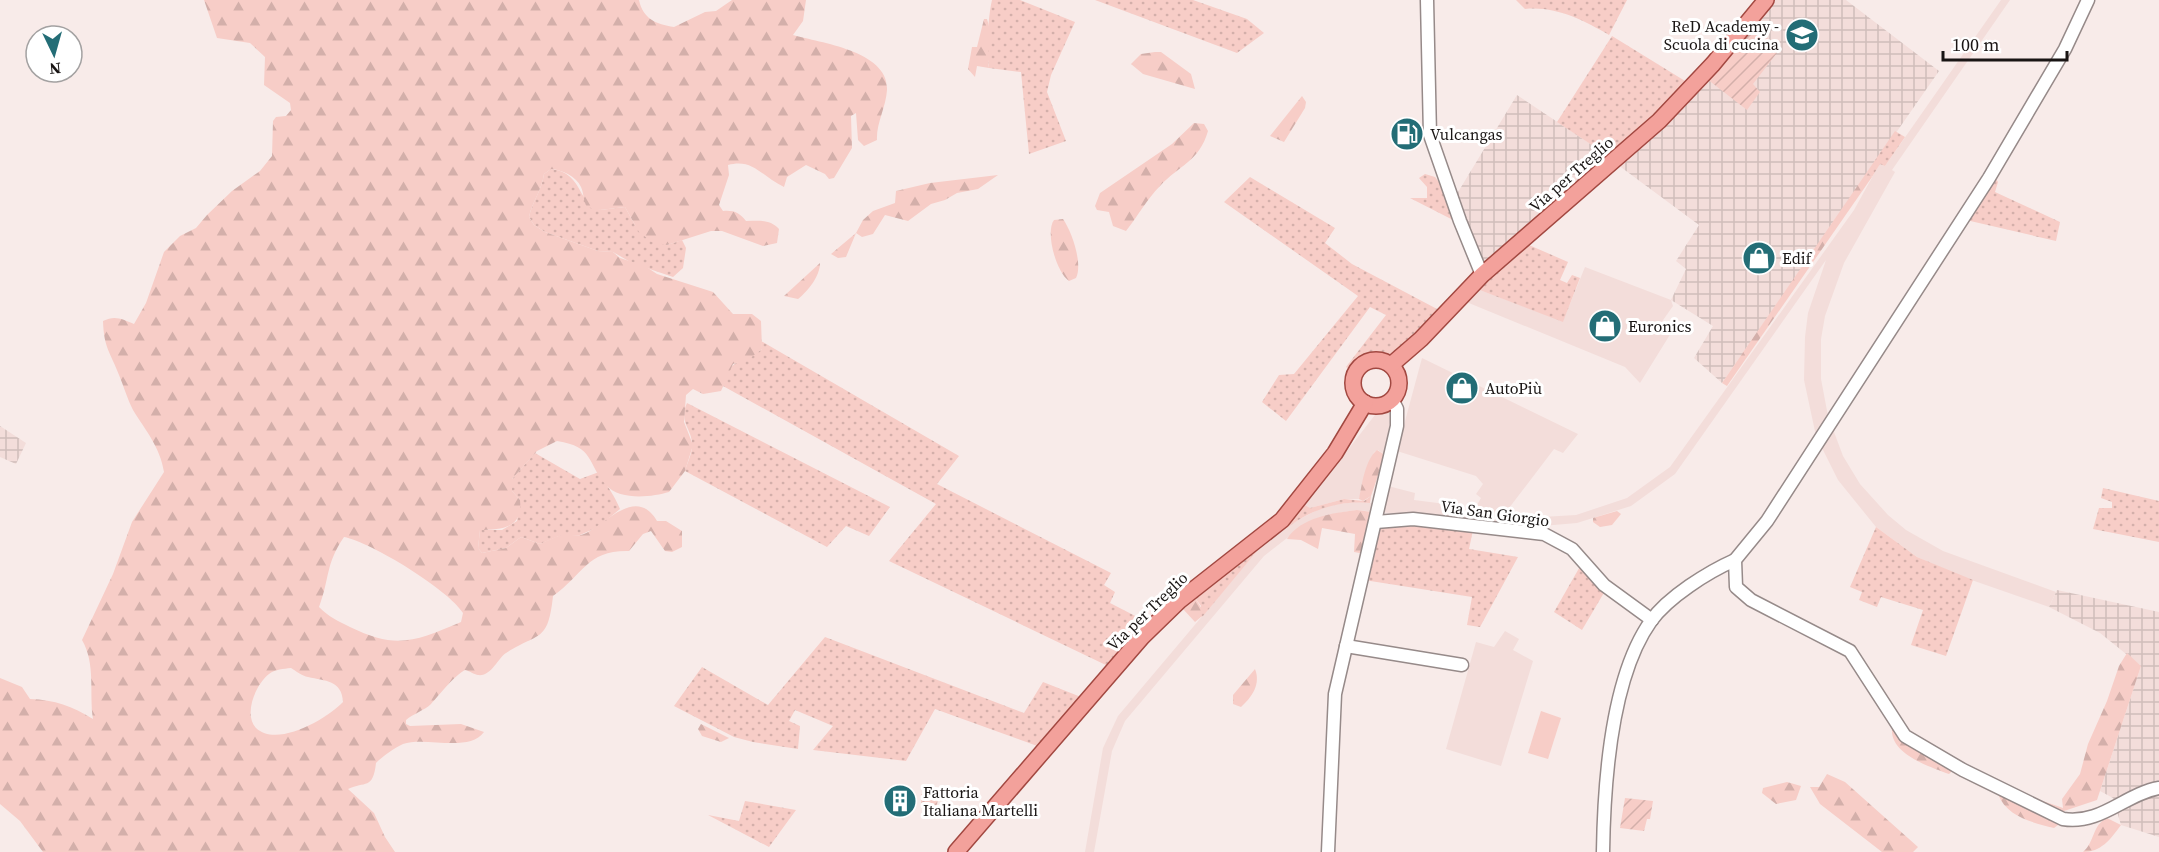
<svg xmlns="http://www.w3.org/2000/svg" width="2159" height="852" font-family="'Source Serif 4',serif">
<style>
.built{fill:#f3ddda}
.industrial{fill:url(#industrial-grid)}
.grass{fill:url(#grass-dots)}
.forest{fill:url(#forest-firs);fill-rule:evenodd}
.park{fill:#f7cdc7}
.garden{fill:url(#garden-furrows)}
.lines{fill:none;stroke-linecap:round;stroke-linejoin:round}
.minor-casing{stroke:#968a89;stroke-width:15}
.major-casing{stroke:#a24841;stroke-width:18}
.minor{stroke:#fff;stroke-width:12}
.major{stroke:#f3a19b;stroke-width:15}
.labels{text-anchor:middle;stroke-width:6;stroke-linejoin:round;paint-order:stroke}
.poi-label{font-size:16px;fill:#191514;stroke:#fff;text-anchor:start}
.street-label{font-size:16px;fill:#191514;stroke:#fff}
</style>
<defs>
<pattern id="industrial-grid" width="8" height="8" patternUnits="userSpaceOnUse" patternTransform="scale(1.5)"><rect width="8" height="8" fill="#f3ddda"/><path d="M0 4h8M4 0v8" fill="none" stroke="#d0bdba"/></pattern>
<pattern id="grass-dots" width="8" height="8" patternUnits="userSpaceOnUse" patternTransform="scale(1.5)"><rect width="8" height="8" fill="#f7cdc7"/><path d="M2 2h.1M6 6h.1" fill="none" stroke="#d3afaa" stroke-width="1.8" stroke-linecap="round"/></pattern>
<pattern id="forest-firs" width="22" height="20" patternUnits="userSpaceOnUse" patternTransform="scale(1.5)"><rect width="22" height="20" fill="#f7cdc7"/><path d="M5 1l3.5 6h-7zM16 11l3.5 6h-7z" fill="#d3afaa"/></pattern>
<pattern id="garden-furrows" width="10" height="10" patternUnits="userSpaceOnUse" patternTransform="scale(1.5)"><rect width="10" height="10" fill="#f7cdc7"/><path d="M-1 1l2-2M0 10L10 0M9 11l2-2" fill="none" stroke="#d3afaa"/></pattern>
</defs>
<rect width="100%" height="100%" fill="#f8ebe9"/>
<!-- built -->
<g class="built">
<polygon points="2001,0 2010,0 1892,170 1895,172 1844,263 1825,316 1821,339 1821,379 1828,416 1843,456 1860,484 1888,515 1906,530 1943,551 2056,592 2049,607 1960,576 1917,557 1876,527 1838,480 1816,436 1804,380 1805,337 1808,313 1826,260 1675,474 1631,506 1577,523 1542,526 1355,510 1328,515 1300,528 1264,556 1125,721 1112,751 1094,852 1085,852 1103,748 1118,716 1258,550 1296,521 1325,506 1355,502 1384,504 1388,486 1415,493 1414,500 1469,507 1472,503 1477,505 1481,498 1476,494 1483,484 1476,476 1397,451 1422,358 1578,434 1563,453 1554,449 1506,512 1542,517 1576,515 1627,498 1670,467 1854,210 1880,163 1885,166"/>
<polygon points="1585,267 1671,300 1673,306 1661,323 1671,333 1640,383 1625,367 1464,301 1477,289 1563,321"/>
<polygon points="1389,404 1394,410 1385,455 1378,450 1374,452 1359,499 1344,499 1310,508 1305,505 1382,406"/>
<polygon points="1505,631 1519,639 1513,650 1533,661 1501,766 1446,749 1476,642 1494,647"/>
</g>
<!-- industrial -->
<g class="industrial">
<polygon points="1773,0 1846,0 1939,71 1722,383 1694,358 1713,326 1671,300 1686,269 1676,261 1699,225 1618,165"/>
<polygon points="1517,95 1610,157 1548,207 1484,269 1455,197"/>
<polygon points="0,426 26,443 16,464 0,457"/>
<polygon points="2057,590 2159,612 2159,837 2121,825 2113,798 2100,791 2141,666 2100,633 2049,607"/>
</g>
<!-- grass -->
<g class="grass">
<path d="M992,0H1020L1075,22L1051,75L1047,92L1066,141L1029,154L1021,72L989,68C986,51 988,17 992,0Z"/>
<polygon points="1095,0 1193,0 1247,19 1264,33 1237,53"/>
<path d="M1516,0H1627L1609,35C1583,20 1556,6 1525,9Z"/>
<polygon points="1612,36 1690,84 1610,157 1557,122"/>
<polygon points="1895,131 1905,137 1885,166 1880,164 1872,177 1867,172"/>
<path d="M551,169C568,171 575,180 582,194C585,200 595,206 600,210L625,207L635,225L667,245L682,240L686,248L683,268L673,277L632,263L613,252L598,251L545,232L534,225L529,217C532,202 542,190 544,174Z"/>
<polygon points="1425,174 1435,177 1443,187 1455,221 1410,198 1427,198 1427,187 1419,178"/>
<polygon points="1994,176 1998,182 1995,192 2060,222 2056,241 1966,220"/>
<path d="M1250,177L1335,228L1325,243L1352,264L1437,309C1428,322 1417,341 1404,350C1385,365 1369,344 1350,370L1346,367L1386,315L1370,307L1286,421L1262,402L1279,375L1294,374L1358,296L1224,202Z"/>
<polygon points="1529,245 1568,262 1560,280 1567,283 1572,275 1580,278 1563,322 1477,289"/>
<path d="M761,341L959,456L937,484L1111,573L1104,585L1115,592L1110,603L1147,622L1110,667L889,561L936,504L723,386C725,381 725,376 728,371C733,361 752,357 762,349Z"/>
<path d="M687,403L890,507L869,536L846,526L827,547L685,471C687,463 692,454 692,446C693,429 678,423 687,403Z"/>
<path d="M535,453L580,479L599,472C606,485 614,494 620,509L598,527L580,535L559,536L540,544L521,537L506,548L482,553L478,548L480,530H502L517,521L520,500L512,491V479Z"/>
<polygon points="2103,488 2159,501 2159,542 2093,529 2099,508 2112,508 2112,502 2101,498"/>
<path d="M1371,496L1370,503C1338,500 1309,510 1283,531L1305,505L1310,508L1344,499L1364,501Z"/>
<polygon points="1399,523 1473,530 1469,549 1518,557 1480,627 1467,625 1472,597 1364,580 1378,530"/>
<polygon points="1876,527 1917,557 1973,580 1946,656 1911,645 1923,610 1881,597 1877,607 1859,600 1862,592 1850,587"/>
<polygon points="1258,550 1203,616 1201,617 1201,606 1195,598"/>
<polygon points="1582,563 1605,591 1582,630 1554,612"/>
<polygon points="825,637 1024,713 1043,682 1081,697 1040,747 935,709 906,761 813,750 833,726 795,710 789,721 800,726 798,749 753,742 734,737 674,706 702,667 768,705"/>
<polygon points="745,801 796,810 769,847 708,815 739,821"/>
</g>
<!-- forest -->
<g class="forest">
<path d="M204,0H639C643,19 656,24 674,27L705,12L716,11L732,0H806L803,21L793,35C821,43 889,51 887,90C886,107 876,124 877,140L864,146L858,140L856,113L851,116L852,148L834,178L829,179L825,174L806,165L787,177L784,187C761,176 753,158 728,165L729,175L719,205L723,211C734,210 740,213 746,221C759,221 770,219 779,229L777,243L763,246L722,231H711L667,245L652,242L639,232L625,207L600,210L587,207C583,200 584,194 581,187C576,176 562,170 551,169L544,174C542,190 532,202 529,217L534,225L545,232L598,251L613,252L620,258L645,266L657,274L713,292L733,314H752L761,321L762,349L749,359L733,364L721,391L703,394L693,389L686,395L684,422L693,445L685,471L669,492C652,497 620,501 606,485C586,462 595,447 557,441L537,451L512,479V491L520,500C523,529 502,529 480,530L478,548L482,553L506,548L521,537L540,544C547,541 554,537 562,535C568,534 575,536 581,535C601,530 635,483 657,521H666L682,531V547L672,552L665,551L651,531L643,534L629,551C587,550 584,574 553,596C548,643 539,632 506,653C498,658 491,677 478,675C475,675 470,671 465,670C454,676 440,694 431,704C425,710 413,714 406,720V724L410,726L461,724L484,732C469,753 425,736 403,744C394,748 383,756 376,763C373,790 365,781 348,789L374,813L385,837L395,852H43L20,821L0,804V678L22,687L30,699C55,700 72,706 93,719C89,693 96,664 82,640L113,574L132,522L164,472C160,447 146,431 133,410C127,398 124,387 119,375C110,351 104,349 103,321C115,315 122,319 134,324L146,303L164,252L180,236L196,228L207,215L232,191L260,171L272,156L273,121L276,117L286,116L291,110L290,103L264,85L265,57L250,43L217,38ZM344,537C371,542 449,590 463,613L461,622C416,641 397,650 350,627C338,621 329,617 319,607C330,578 325,565 344,537ZM291,668C296,671 302,676 308,677C325,681 342,680 343,702C327,719 277,748 256,728C243,714 256,684 269,674C276,669 283,669 291,668Z"/>
<path d="M984,19H987C993,37 986,50 989,68L977,66L975,77L968,69L972,47H977Z"/>
<polygon points="1155,52 1161,52 1191,74 1195,89 1143,74 1131,64 1141,54"/>
<polygon points="1302,96 1306,102 1305,108 1284,142 1270,136"/>
<path d="M1194,123L1204,124L1208,131C1199,162 1179,165 1160,186C1147,199 1138,216 1126,231L1113,226L1109,212L1097,210L1095,206L1100,193L1172,144Z"/>
<polygon points="1867,172 1872,177 1727,386 1722,383"/>
<polygon points="998,175 978,189 957,193 945,200 931,204 908,221 885,215 873,234 862,237 856,233 846,257 838,258 831,254 856,233 863,220 873,211 895,203 896,191 930,183"/>
<path d="M1063,219C1072,232 1083,264 1076,278L1069,281C1056,272 1045,232 1054,220Z"/>
<path d="M820,263C820,276 808,291 798,299L784,296Z"/>
<path d="M1377,450L1385,455L1371,496L1363,501L1359,499C1362,484 1365,460 1377,450Z"/>
<path d="M1357,510L1372,512L1365,554L1354,552L1355,534L1322,528L1318,549L1301,540L1287,539C1301,517 1333,513 1357,510Z"/>
<polygon points="1617,511 1621,514 1612,525 1600,527 1593,522 1593,518"/>
<polygon points="1195,598 1202,609 1201,617 1195,622 1183,609"/>
<path d="M2127,653L2141,666L2097,800L2058,813V825L2054,828C2031,822 2007,817 1998,794L2008,789L2063,808L2062,799L2080,774L2088,744L2107,701L2119,666Z"/>
<path d="M1255,669C1261,684 1252,697 1241,707L1233,704V695Z"/>
<polygon points="701,724 729,738 721,742 702,736 698,729"/>
<path d="M1892,729L1900,737L1954,769L1949,774C1930,767 1890,754 1892,729Z"/>
<polygon points="1827,774 1845,782 1918,847 1913,852 1882,852 1820,804 1810,787 1819,787"/>
<polygon points="1787,782 1801,786 1796,800 1776,804 1762,793 1763,788"/>
<path d="M2107,818L2121,825C2110,840 2101,852 2083,852C2095,842 2092,825 2107,818Z"/>
</g>
<!-- park -->
<polygon class="park" points="1541,711 1561,718 1548,759 1528,753"/>
<!-- garden -->
<g class="garden">
<polygon points="1752,25 1780,49 1753,84 1760,92 1747,110 1707,79"/>
<polygon points="921,794 938,797 936,814 930,814 929,809 921,806"/>
<polygon points="1625,798 1653,801 1650,819 1647,819 1644,831 1620,828"/>
</g>
<g class="lines">
<!-- minor casing -->
<g class="minor-casing">
<g id="minor">
<polyline points="1427,0 1430,135 1460,221 1482,275"/>
<path d="M2088,0L2065,49L1989,178L1767,521L1735,560L1736,587L1751,600L1850,651L1905,736L1963,770L2063,819C2101,825 2125,794 2159,788"/>
<polyline points="1376,522 1413,519 1544,534 1572,549 1604,585 1652,620"/>
<polyline points="1346,646 1462,665"/>
<polyline points="1328,852 1335,694 1397,426 1397,409 1392,399"/>
<path d="M1603,852C1604,785 1611,677 1651,621C1668,597 1708,572 1735,560"/>
</g>
</g>
<!-- major casing -->
<g class="major-casing">
<g id="major">
<circle cx="1376" cy="383" r="23"/>
<polyline points="1391,365 1421,339 1482,275 1659,121 1713,64 1766,0"/>
<polyline points="956,852 1142,637 1179,601 1282,520 1335,453 1365,403"/>
</g>
</g>
<!-- minor -->
<use href="#minor" class="minor"/>
<!-- major -->
<use href="#major" class="major"/>
</g>
<!-- icons -->
<defs>
<g id="school-disc" transform="scale(1.725)"><circle r="9.5" fill="#236d76" stroke="#fff"/><path d="M0-5L7-2L0 1L-7-2ZM-4 1L0 2.5L4 1V4Q0 6-4 4Z" fill="#fff"/></g>
<g id="fuel-disc" transform="scale(1.725)"><circle r="9.5" fill="#236d76" stroke="#fff"/><path d="M-5.5-6h7V0h2V4h1.3V-2.5L3-4.5l.8-.8L6-3V5H2.5V1h-1V6h-7ZM-4.2-4.7v3.2H.2V-4.7Z" fill="#fff"/></g>
<g id="shop-disc" transform="scale(1.725)"><circle r="9.5" fill="#236d76" stroke="#fff"/><path d="M-5-2.5h2.3a2.7 3.5 0 0 1 5.4 0H5L5.5 6h-11ZM-1.5-2.5h3a1.5 2.3 0 0 0-3 0Z" fill="#fff"/></g>
<g id="building-disc" transform="scale(1.725)"><circle r="9.5" fill="#236d76" stroke="#fff"/><path d="M-4-6H4V6H1V3H-1V6H-4ZM-2.5-4.3h1.7v1.8h-1.7ZM.8-4.3h1.7v1.8H.8ZM-2.5-1h1.7V.8h-1.7ZM.8-1h1.7V.8H.8Z" fill="#fff"/></g>
</defs>
<g fill-rule="evenodd">
<use href="#school-disc" x="1802" y="35"/>
<use href="#fuel-disc" x="1407" y="134"/>
<use href="#shop-disc" x="1759" y="258"/>
<use href="#shop-disc" x="1605" y="326"/>
<use href="#shop-disc" x="1462" y="388"/>
<use href="#building-disc" x="900" y="801"/>
</g>
<g class="labels">
<!-- poi labels -->
<g class="poi-label">
<text x="1779" y="32" text-anchor="end">ReD Academy -<tspan x="1779" dy="18">Scuola di cucina</tspan></text>
<text x="1430" y="140">Vulcangas</text>
<text x="1782" y="264">Edif</text>
<text x="1628" y="332">Euronics</text>
<text x="1485" y="394">AutoPiù</text>
<text x="923" y="798">Fattoria<tspan x="923" dy="18">Italiana Martelli</tspan></text>
</g>
<!-- street labels -->
<g class="street-label">
<text transform="translate(1571 174) rotate(-41)" y="6">Via per Treglio</text>
<text transform="translate(1495 513) rotate(8)" y="6">Via San Giorgio</text>
<text transform="translate(1147 611) rotate(-44)" y="6">Via per Treglio</text>
</g>
</g>
<!-- north arrow -->
<g transform="translate(54 54) rotate(175)"><circle r="28" fill="#ffffff" stroke="#a3a1a1" stroke-width="1.5"/>
<path d="M0-4.5L10 22L0 15L-10 22Z" fill="#236d76"/>
<text y="-9" font-size="16" font-weight="bold" text-anchor="middle" fill="#191514">N</text>
</g>
<!-- scale -->
<path d="M1943 51v9h124v-9" fill="none" stroke="#191514" stroke-width="3"/>
<text x="1952" y="51" font-size="18" fill="#191514" stroke="#ffffff" stroke-width="4.5" paint-order="stroke">100 m</text>
</svg>
